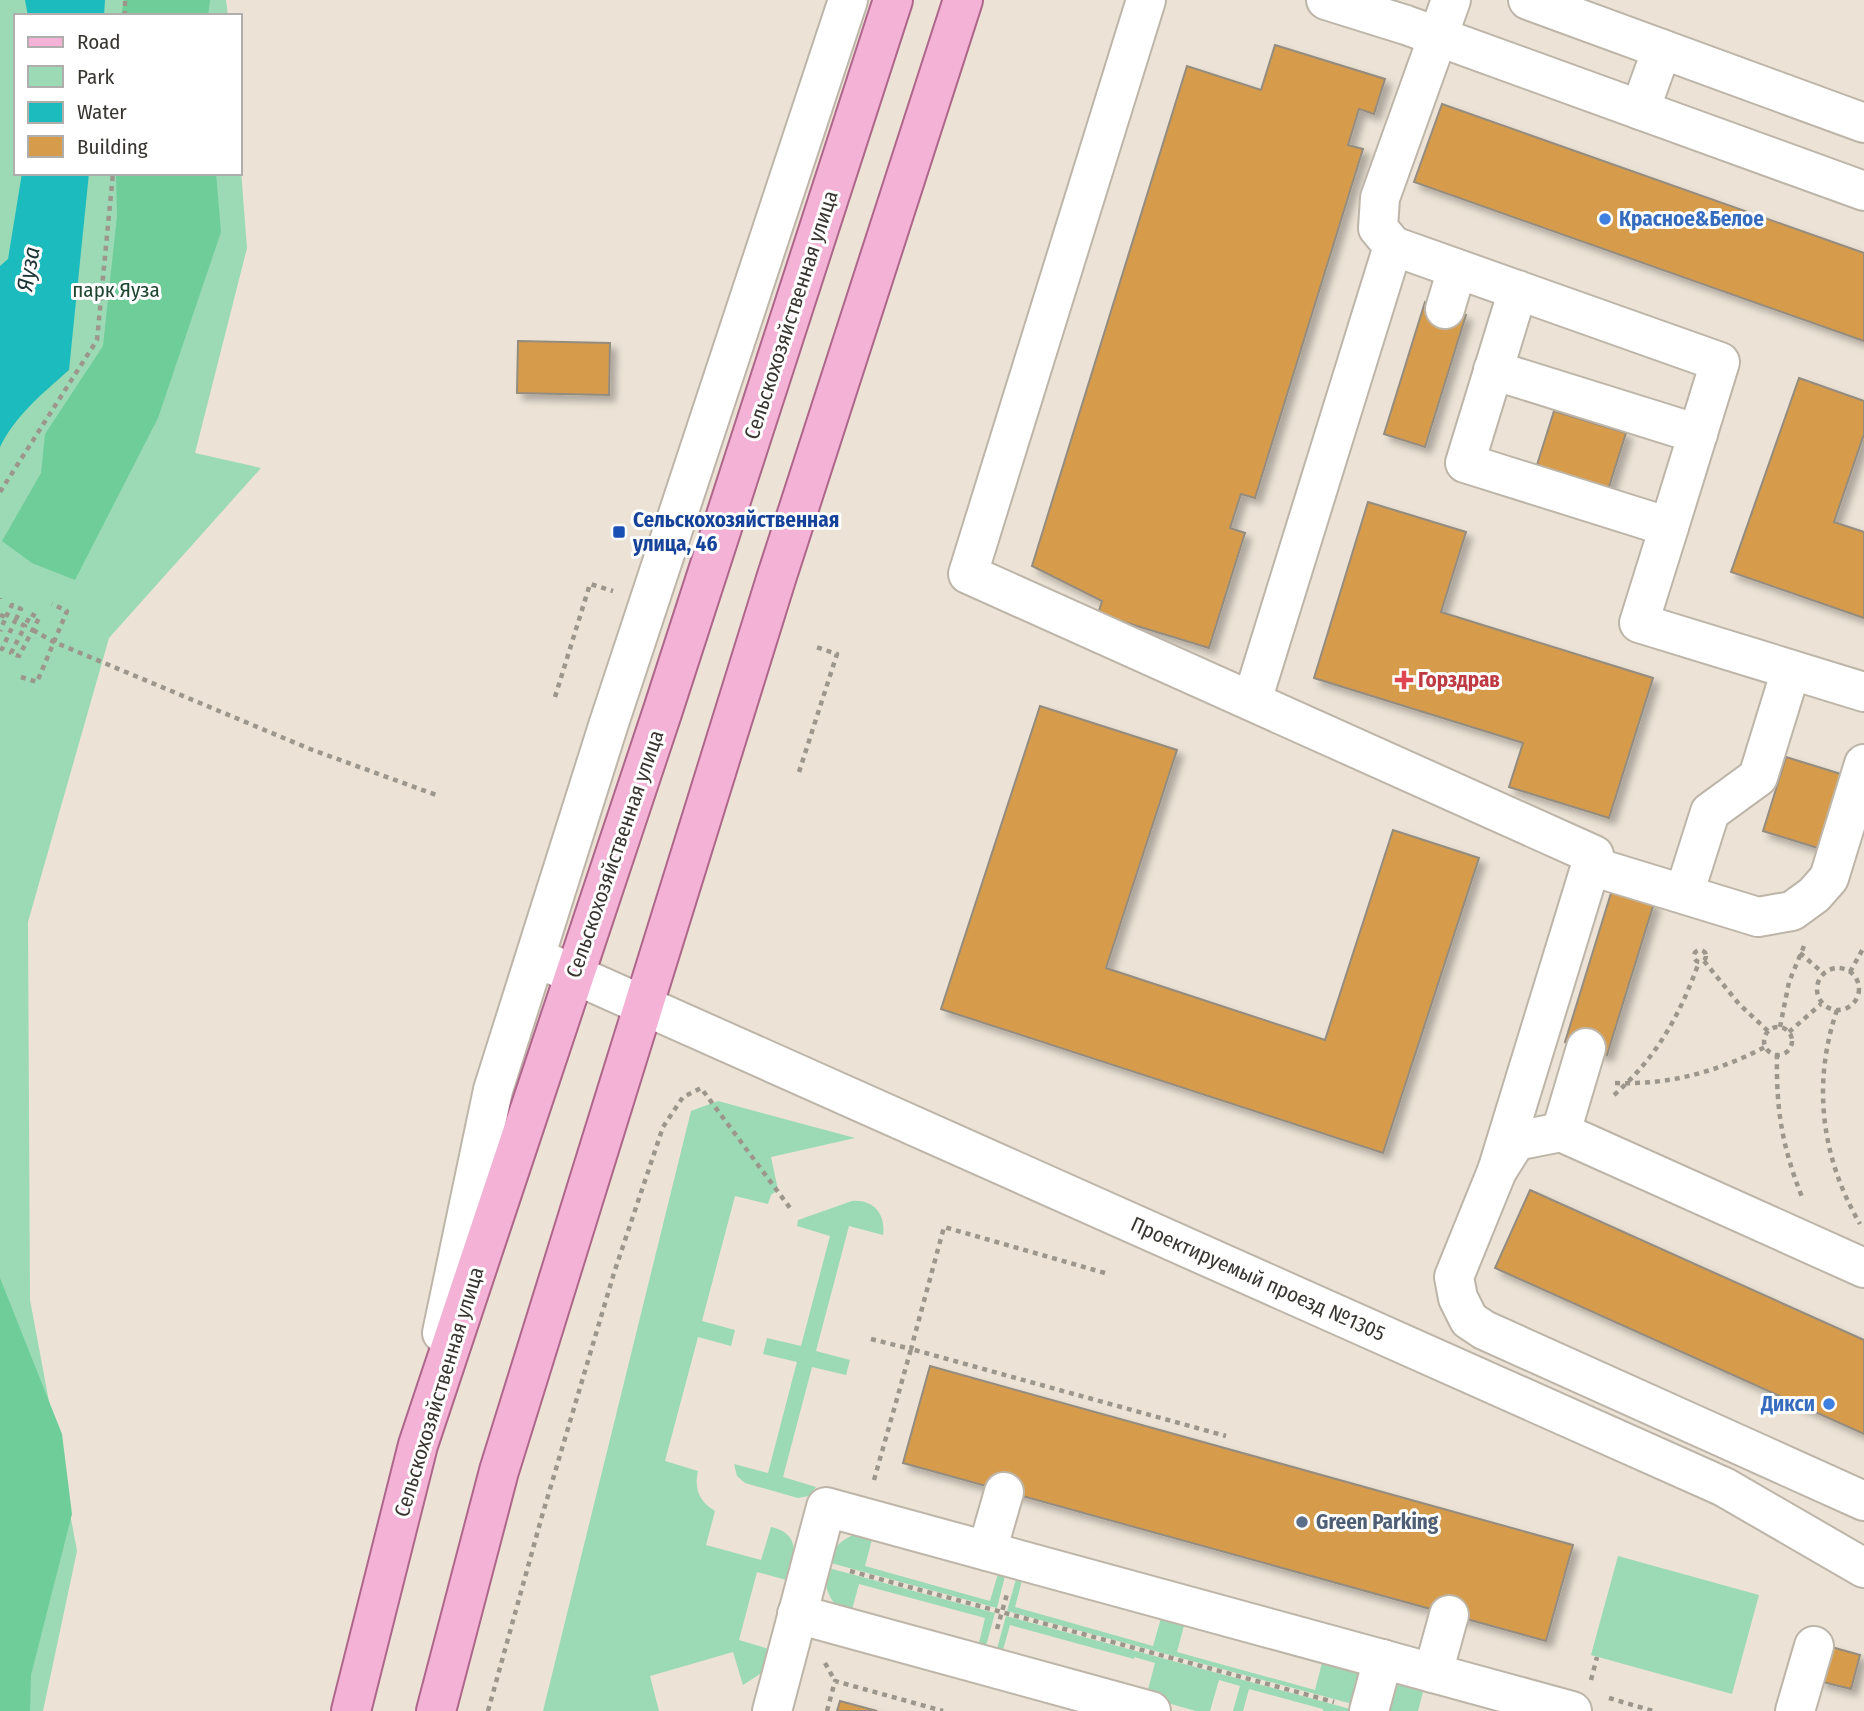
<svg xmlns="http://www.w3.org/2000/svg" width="1864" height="1711" font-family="'Fira Sans Condensed',sans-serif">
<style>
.green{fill:#9bdab4}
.forest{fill:#6fcd99}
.water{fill:#1cbbbe}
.building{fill:#d69c4c;stroke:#958c80;stroke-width:2;filter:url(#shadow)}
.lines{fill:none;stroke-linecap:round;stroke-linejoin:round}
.minor-casing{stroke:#beb5a9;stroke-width:42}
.major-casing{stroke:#ae668a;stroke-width:42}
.path{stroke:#9c968d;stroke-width:4.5;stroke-dasharray:5 5;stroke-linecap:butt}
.minor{stroke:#fff;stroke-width:38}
.major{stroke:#f4b3d6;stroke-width:38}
.shop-dot{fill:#3f7fe0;stroke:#fff;stroke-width:2.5}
.transit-dot{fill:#1a4fb4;stroke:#fff;stroke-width:2.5}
.health-dot{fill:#e0444e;stroke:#fff;stroke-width:2.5}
.service-dot{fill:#5c6f8a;stroke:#fff;stroke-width:2.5}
.labels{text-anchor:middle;stroke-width:6;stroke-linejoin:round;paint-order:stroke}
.shop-label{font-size:21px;font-weight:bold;fill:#366cbe;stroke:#fff;text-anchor:start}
.park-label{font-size:21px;fill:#1e4630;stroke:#fff}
.street-label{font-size:21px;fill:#383530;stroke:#fff}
.transit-label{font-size:21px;font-weight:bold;fill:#164399;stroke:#fff;text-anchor:start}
.health-label{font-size:21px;font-weight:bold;fill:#be3a42;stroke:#fff;text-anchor:start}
.service-label{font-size:21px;font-weight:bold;fill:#4e5e75;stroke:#fff;text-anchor:start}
.water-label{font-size:23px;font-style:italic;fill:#1d3435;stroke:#fff}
</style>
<defs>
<filter id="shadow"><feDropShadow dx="6" dy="6" stdDeviation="3.5" flood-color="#0004"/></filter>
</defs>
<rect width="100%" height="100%" fill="#ece3d6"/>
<!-- green -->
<g class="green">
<polygon points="0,0 226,0 228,16 16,16 16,173 240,173 240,157 247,248 195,453 261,468 109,638 28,922 30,1300 77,1551 43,1711 0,1711"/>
<path d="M718,1101L855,1138L771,1157L778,1190L771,1195L768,1204L735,1196L702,1321L735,1330L731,1346L698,1337L665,1461L698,1471C694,1489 699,1501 715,1511L706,1545L761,1560L771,1527C802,1534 794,1556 790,1581L757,1572L739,1640L772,1650L763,1672L743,1685L733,1652L650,1676L659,1711H543L691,1111Z"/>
<path d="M852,1201C874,1199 886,1215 883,1235L849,1226L816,1351L850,1360L846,1375L812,1367L783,1477L816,1487L809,1496L798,1498L745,1483L737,1476L734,1464L768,1473L793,1377L797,1362L763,1354L767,1338L801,1346L830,1236L797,1226L798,1220Z"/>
<path d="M861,1532H874L865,1566L990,1601L1000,1567L1007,1568L997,1608L827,1562C834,1545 845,1537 861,1532Z"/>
<polygon points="1618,1556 1759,1595 1732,1694 1591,1655"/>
<path d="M825,1567L995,1613L984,1653L977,1651L985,1618L859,1584L850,1617C831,1605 823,1589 825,1567Z"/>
<polygon points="1018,1572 1024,1573 1015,1607 1153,1646 1163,1611 1186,1618 1177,1652 1315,1690 1324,1655 1354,1667 1362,1684 1356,1705 1007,1611"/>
<polygon points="1006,1616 1354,1710 1354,1711 1323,1711 1323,1709 1249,1689 1243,1711 1233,1711 1240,1686 1219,1680 1210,1711 1196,1711 1146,1697 1155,1663 1134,1657 1134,1659 1010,1625 1001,1657 995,1656"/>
<polygon points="1403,1681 1425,1684 1418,1711 1384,1711 1390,1693"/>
</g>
<!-- forest -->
<g class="forest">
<polygon points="124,0 210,0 208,16 121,16"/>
<polygon points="116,173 216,173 221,232 158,418 75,580 32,563 2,541 41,473 45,434 103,346 117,216"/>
<polygon points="0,1278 62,1434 72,1514 31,1675 30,1711 0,1711"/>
</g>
<!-- water -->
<g class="water">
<polygon points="25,0 105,0 104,16 28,16"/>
<path d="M22,173H89L69,370C43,393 15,416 0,447V266L8,259Z"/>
</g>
<!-- building -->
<g class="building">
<polygon points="1275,45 1385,79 1374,114 1359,109 1348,145 1363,149 1255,498 1241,494 1230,528 1245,533 1209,648 1098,614 1102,601 1032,566 1187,66 1261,90"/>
<polygon points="1442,104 1864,253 1864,341 1414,182"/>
<polygon points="1425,302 1466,315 1425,447 1384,434"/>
<polygon points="518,341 610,343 609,395 517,393"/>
<polygon points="1799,378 1864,401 1864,434 1834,522 1864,532 1864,618 1731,572"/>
<polygon points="1554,411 1626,433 1608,490 1536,468"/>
<polygon points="1368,502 1466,532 1441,612 1653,678 1609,818 1509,787 1523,743 1314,678"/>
<polygon points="1040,706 1177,750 1106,968 1325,1040 1393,830 1479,858 1383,1153 941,1009"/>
<polygon points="1786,757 1844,775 1821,849 1763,831"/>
<polygon points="1612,890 1654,903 1607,1055 1565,1042"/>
<polygon points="1530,1190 1864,1340 1864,1434 1495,1268"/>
<polygon points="930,1366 1573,1545 1546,1641 903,1463"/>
<polygon points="1828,1646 1860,1655 1851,1689 1819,1681"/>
<polygon points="840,1701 877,1711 837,1711"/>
</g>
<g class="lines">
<!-- minor casing -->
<g class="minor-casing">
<g id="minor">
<polyline points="1146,0 968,574 1594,855 1497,1171"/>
<polyline points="1326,0 1406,25 1864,191"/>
<polyline points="1451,0 1380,198 1378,228 1393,246 1720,362 1669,527 1465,463 1518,290"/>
<polyline points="1528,0 1864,123"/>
<polyline points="1640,110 1662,49"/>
<polyline points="1445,309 1457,269"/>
<polyline points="1493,370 1698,434"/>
<polyline points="1669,527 1639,623 1864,692"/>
<polyline points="1252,701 1393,246"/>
<polyline points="1591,866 1758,917 1792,911 1814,895 1829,878 1864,764"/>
<polyline points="1684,894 1710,812 1758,777 1791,670"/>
<polyline points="544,961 1724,1487 1864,1568"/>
<polyline points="1561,1132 1586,1048"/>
<polyline points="1864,1268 1561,1132 1516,1141 1497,1171 1454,1277 1458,1298 1469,1320 1484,1330 1864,1501"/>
<polyline points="442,1333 493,1090 609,723 848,0"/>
<polyline points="987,1551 1004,1492"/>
<polyline points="797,1614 1151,1711"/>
<polyline points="1433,1673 1449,1615"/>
<polyline points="772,1711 826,1507 1572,1711"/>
<polyline points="1369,1711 1383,1659"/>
<polyline points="1795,1711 1814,1646"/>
</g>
</g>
<!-- major casing -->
<g class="major-casing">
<g id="major">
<polyline points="351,1711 418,1445 663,710 893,0"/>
<polyline points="436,1711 499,1471 776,579 963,0"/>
</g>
</g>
<!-- path -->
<g class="path">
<polyline points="125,16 125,0"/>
<polyline points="0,492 97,340 113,173"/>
<polyline points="0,598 0,599"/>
<polyline points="0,615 6,617 0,631"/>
<polyline points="6,617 12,605 21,609 15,621"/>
<polyline points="33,630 54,642 310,749 439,796"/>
<polyline points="0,648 2,649 15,621 25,626 11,653 19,656 39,618 31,614 25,626"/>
<polyline points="21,677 37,682 67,611 52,604"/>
<polyline points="555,697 590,584 613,591"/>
<polyline points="799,772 837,654 813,646"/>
<circle cx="1700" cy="956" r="6"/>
<polyline points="1800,953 1823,973"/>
<polyline points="1704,961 1739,1004 1768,1031"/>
<circle cx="1838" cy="989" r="21"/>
<polyline points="1850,972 1864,947"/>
<path d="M1837,1010C1812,1083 1821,1157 1860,1224"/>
<polyline points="1780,1027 1789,982 1804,946"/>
<circle cx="1778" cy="1041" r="14"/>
<polyline points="1789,1032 1821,1004"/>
<path d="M1777,1054C1776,1110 1782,1146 1802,1197"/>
<path d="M1615,1083C1669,1085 1717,1072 1765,1047"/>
<path d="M1614,1095C1657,1057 1680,1015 1699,962"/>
<polyline points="871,1339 911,1349 944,1227 1105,1273"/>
<polyline points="874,1480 911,1349 1226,1436"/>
<polyline points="850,1571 1334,1702"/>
<polyline points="997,1629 1007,1594"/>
<polyline points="825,1663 835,1681"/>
<polyline points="1591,1680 1597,1657"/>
<polyline points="1609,1698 1653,1711"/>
<polyline points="488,1711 542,1516 614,1273 663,1127 683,1097 701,1088 790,1208"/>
<polyline points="827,1711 835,1681 943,1711"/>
</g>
<!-- minor -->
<use href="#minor" class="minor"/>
<!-- major -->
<use href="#major" class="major"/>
</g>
<!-- markers -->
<g class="shop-dot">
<circle cx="1605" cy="219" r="7"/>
<circle cx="1829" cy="1404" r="7"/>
</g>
<rect class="transit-dot" x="612" y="525" width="14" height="14" rx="3.5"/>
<path class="health-dot" d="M1400.5 669.5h7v7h7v7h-7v7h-7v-7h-7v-7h7z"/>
<circle class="service-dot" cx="1302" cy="1522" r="7"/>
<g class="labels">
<!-- shop labels -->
<g class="shop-label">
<text x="1619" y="226">Красное&amp;Белое</text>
<text x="1815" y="1411" text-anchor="end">Дикси</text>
</g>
<!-- park labels -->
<g class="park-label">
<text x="116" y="297">парк Яуза</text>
</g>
<!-- street labels -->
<g class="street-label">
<text transform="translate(791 315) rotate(-72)" y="7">Сельскохозяйственная улица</text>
<text transform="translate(615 854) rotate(-71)" y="7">Сельскохозяйственная улица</text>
<text transform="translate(1258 1279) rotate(24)" y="7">Проектируемый проезд №1305</text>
<text transform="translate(439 1392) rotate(-73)" y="7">Сельскохозяйственная улица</text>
</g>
<!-- transit labels -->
<g class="transit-label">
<text x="633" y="527">Сельскохозяйственная<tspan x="633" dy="24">улица, 46</tspan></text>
</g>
<!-- health labels -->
<g class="health-label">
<text x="1418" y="687">Горздрав</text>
</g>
<!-- service labels -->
<g class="service-label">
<text x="1316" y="1529">Green Parking</text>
</g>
<!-- water labels -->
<g class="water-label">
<text transform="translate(28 269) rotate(-80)" y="8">Яуза</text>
</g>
</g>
<!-- legend -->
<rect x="14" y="14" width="228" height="161" fill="#ffffff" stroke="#afaeac" stroke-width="2"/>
<rect x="28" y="37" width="35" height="10" fill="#f4b3d6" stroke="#afaeac" stroke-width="2"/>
<text x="77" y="49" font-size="21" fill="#383530">Road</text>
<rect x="28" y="66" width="35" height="21" fill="#9bdab4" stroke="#afaeac" stroke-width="2"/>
<text x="77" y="84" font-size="21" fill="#383530">Park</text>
<rect x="28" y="102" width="35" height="21" fill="#1cbbbe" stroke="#afaeac" stroke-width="2"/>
<text x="77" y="119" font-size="21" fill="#383530">Water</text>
<rect x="28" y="136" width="35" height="21" fill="#d69c4c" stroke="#afaeac" stroke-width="2"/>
<text x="77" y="154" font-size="21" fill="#383530">Building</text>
</svg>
